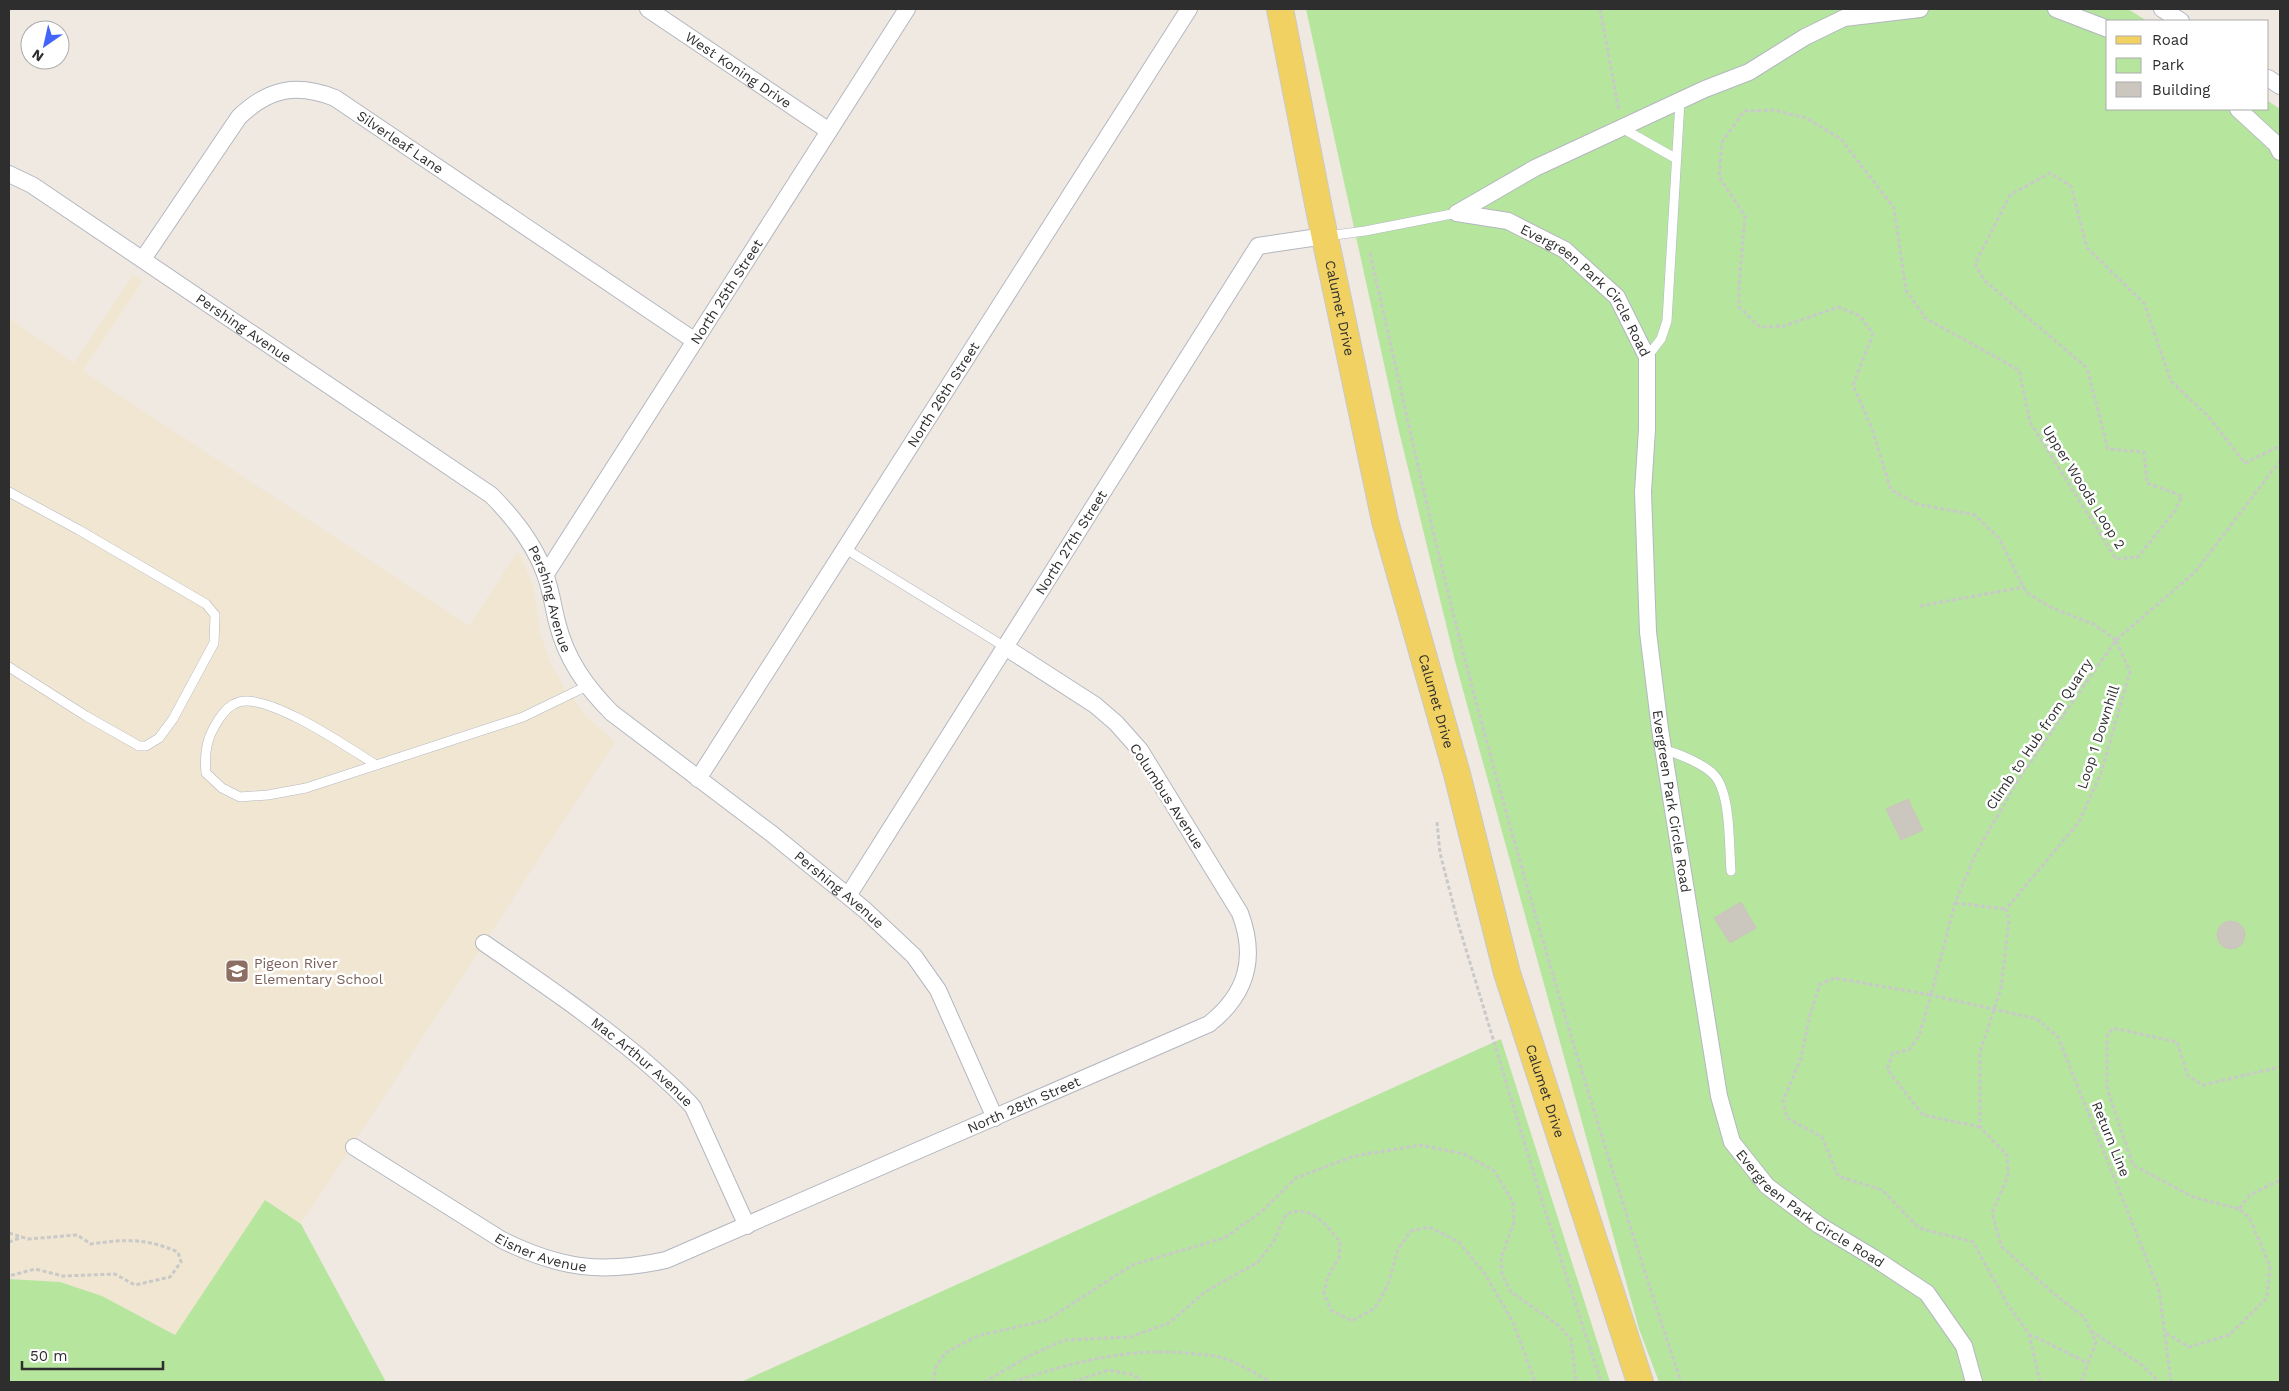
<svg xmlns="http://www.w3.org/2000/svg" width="2289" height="1391" font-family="'Work Sans',sans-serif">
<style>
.education{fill:#f0e6d1}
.green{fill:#b6e59e}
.building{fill:#cbc7bf;stroke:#cbc5ba}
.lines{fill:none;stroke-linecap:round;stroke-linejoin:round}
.lane-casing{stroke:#b4b7c1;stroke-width:10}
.street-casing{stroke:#b4b7c1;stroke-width:18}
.primary-casing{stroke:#c9c9c9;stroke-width:28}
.path{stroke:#c9c9c9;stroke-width:3;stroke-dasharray:4 2.5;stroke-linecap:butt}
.lane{stroke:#fff;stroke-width:9}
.street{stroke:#fff;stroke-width:16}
.primary{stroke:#f2d163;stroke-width:26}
.labels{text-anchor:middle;stroke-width:5;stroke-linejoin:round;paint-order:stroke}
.street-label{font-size:14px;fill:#2e2e2e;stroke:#fff}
.education-label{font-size:14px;fill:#785e54;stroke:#fff;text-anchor:start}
</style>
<rect width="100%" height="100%" fill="#efe9e1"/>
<!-- education -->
<polygon class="education" points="133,275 143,281 83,371 469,626 518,551 534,588 540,633 551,664 564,687 589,719 615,742 301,1224 265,1200 175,1335 102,1296 60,1282 9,1279 9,318 74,363"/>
<!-- green -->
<g class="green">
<polygon points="1306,9 2128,9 2147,21 2108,21 2108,109 2268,109 2268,101 2280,109 2280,1382 1659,1382 1639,1329 1455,661 1397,423"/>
<polygon points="1501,1039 1610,1382 741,1382"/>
<polygon points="265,1200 301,1224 386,1382 9,1382 9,1279 60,1282 102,1296 175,1335"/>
</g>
<!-- building -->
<g class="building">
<polygon points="1908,799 1923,830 1901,840 1886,809"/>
<polygon points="1741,902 1756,928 1730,943 1714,918"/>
<circle cx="2231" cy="935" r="14"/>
</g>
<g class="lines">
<!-- lane casing -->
<g class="lane-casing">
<g id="lane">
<polyline points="1622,128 1675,158"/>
<polyline points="1327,236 1365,231 1457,213"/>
<polyline points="1647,357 1661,339 1667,321 1680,101"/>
<polyline points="9,492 79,530 206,604 215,615 214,643 173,719 159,738 146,746 139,746 86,716 9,667"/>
<polyline points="844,548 1005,647"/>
<path d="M1664,750C1678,753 1706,765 1715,776C1731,795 1729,847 1731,871"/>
<path d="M376,765C349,748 269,693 239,702C229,705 225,711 219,719C207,737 204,751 206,773L222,788L240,797L268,795L306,788L523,717L587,686"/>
</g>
</g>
<!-- street casing -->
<g class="street-casing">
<g id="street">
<path id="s1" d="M648,9L829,131"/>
<polyline points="2056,9 2108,29"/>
<polyline points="2162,9 2181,21"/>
<polyline points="2268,78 2280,86"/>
<polyline points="2238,109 2276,144 2280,152"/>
<path id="s2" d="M9,174L32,185L491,495C514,518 534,543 545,574C551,590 553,606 557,622C566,659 586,687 612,713L772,834L865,910L914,956L938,990L995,1118"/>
<path id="s3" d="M1457,213L1508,221L1565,250L1617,297L1647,357V429L1643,492L1648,632L1660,729L1719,1096L1732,1142L1767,1186L1819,1225L1874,1258L1927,1293L1964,1346L1974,1382"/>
<polyline points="1457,213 1535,168 1705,89 1749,72 1805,37 1844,18 1920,9"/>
<path id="s4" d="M143,259L239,117C269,88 297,83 335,98L695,341"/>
<path id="s5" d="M546,574L907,9"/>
<path id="s6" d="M698,779L1189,9"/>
<path id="s7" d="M848,896L1258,246L1325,236"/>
<path id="s8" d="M484,943C538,980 592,1017 642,1059C660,1075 677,1089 693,1107L747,1226"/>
<path id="s9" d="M354,1147L502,1240C561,1269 602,1274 666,1260L1209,1024C1247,994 1257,958 1240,913L1140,750L1116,723L1095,705L1005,647"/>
</g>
</g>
<!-- primary casing -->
<g class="primary-casing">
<g id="primary">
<path id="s10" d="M1280,9L1320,214L1385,521L1457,774L1507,973L1640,1382"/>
</g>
</g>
<!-- path -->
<g class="path">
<polyline points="1600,9 1619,111"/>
<path d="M1370,253C1401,389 1430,525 1465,660C1529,904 1602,1144 1681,1382"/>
<polyline points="1920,606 2024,587"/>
<polyline points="2116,640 2093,624 2050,607 2026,592 1999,538 1975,515 1917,504 1891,490 1871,426 1853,385 1873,334 1860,316 1838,307 1784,326 1760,327 1739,307 1739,284 1745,216 1719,177 1722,142 1744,111 1774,110 1806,118 1841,139 1894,208 1906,290 1925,318 2019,370 2030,422 2116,559 2138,557 2175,511 2182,496 2147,483 2144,452 2108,449 2087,368 1984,280 1975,264 2010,195 2050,173 2071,186 2087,248 2144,303 2171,381 2208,416 2245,463 2280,446"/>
<polyline points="1437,822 1440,853 1458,923 1543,1204 1601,1382"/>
<polyline points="1955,903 2006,909"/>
<polyline points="1980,1127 1923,1115 1887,1069 1893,1053 1909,1050 1919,1036 1931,995 2037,1019 2058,1037 2159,1290 2171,1382"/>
<polyline points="2239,1209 2193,1197 2133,1165 2107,1088 2107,1036 2113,1028 2177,1042 2188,1076 2203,1085 2280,1067"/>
<path d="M9,1233L28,1239L77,1235L91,1244C125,1239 146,1238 178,1252L181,1262L170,1277L135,1285L115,1274L63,1276L35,1269L9,1276"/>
<polyline points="9,1242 22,1237"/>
<polyline points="2091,1331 2142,1365 2159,1382"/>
<polyline points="2166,1333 2189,1347 2229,1335 2267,1298 2270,1266 2249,1217 2239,1209 2250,1195 2280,1180"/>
<polyline points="2029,1334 2088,1363"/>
<polyline points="934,1382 935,1369 945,1353 977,1336 1047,1320 1132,1265 1224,1238 1261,1212 1296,1178 1354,1156 1421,1145 1464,1154 1494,1171 1513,1202 1514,1222 1501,1258 1502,1275 1511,1292 1557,1324 1571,1339 1576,1382"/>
<path d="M984,1382L1029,1356L1065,1340L1130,1337L1169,1323L1205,1292L1258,1262L1274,1241L1286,1214C1311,1204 1326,1224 1340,1242L1339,1258L1328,1276L1324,1294L1331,1310L1352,1321L1375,1308L1388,1285L1398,1249L1411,1231L1429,1227L1459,1242L1485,1274L1513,1322L1535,1382"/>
<path d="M1013,1382C1072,1362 1133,1346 1196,1354C1205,1355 1214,1355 1223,1358C1239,1363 1255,1373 1270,1382"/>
<polyline points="1073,1382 1108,1370 1135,1375 1141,1382"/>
<polyline points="2040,1382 2029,1334 2008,1305 1973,1242 1919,1228 1882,1190 1838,1176 1822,1137 1787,1118 1783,1101 1801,1058 1809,1018 1820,984 1835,978 1931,995 1955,903 1975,855 2018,780 2116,640 2195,572 2280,461"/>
<polyline points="2081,1382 2096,1342 2084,1317 2054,1294 2002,1247 1992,1213 2008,1176 2007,1155 1980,1127 1980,1052 2001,988 2009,920 2006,909 2079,822 2101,773 2130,672 2116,640"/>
</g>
<!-- lane -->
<use href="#lane" class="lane"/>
<!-- street -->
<use href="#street" class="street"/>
<!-- primary -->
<use href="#primary" class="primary"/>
</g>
<!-- icons -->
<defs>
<g id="school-square" transform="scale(1.25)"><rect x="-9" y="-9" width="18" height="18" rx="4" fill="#8d6e63" stroke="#fff"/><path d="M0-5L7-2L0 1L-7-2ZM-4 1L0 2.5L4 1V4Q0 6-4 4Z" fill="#fff"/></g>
</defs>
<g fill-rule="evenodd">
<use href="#school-square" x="237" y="971"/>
</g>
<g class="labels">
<!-- street labels -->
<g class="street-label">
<text dy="5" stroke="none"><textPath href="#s1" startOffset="109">West Koning Drive</textPath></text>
<text dy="5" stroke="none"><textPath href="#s4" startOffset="355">Silverleaf Lane</textPath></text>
<text dy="5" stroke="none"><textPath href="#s5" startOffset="335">North 25th Street</textPath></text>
<text dy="5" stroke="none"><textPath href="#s3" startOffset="159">Evergreen Park Circle Road</textPath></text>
<text dy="5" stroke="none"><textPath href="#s10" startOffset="305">Calumet Drive</textPath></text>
<text dy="5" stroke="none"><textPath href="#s2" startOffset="281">Pershing Avenue</textPath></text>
<text dy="5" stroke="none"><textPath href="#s6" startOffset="456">North 26th Street</textPath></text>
<text transform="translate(2084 487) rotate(58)" y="5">Upper Woods Loop 2</text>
<text dy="5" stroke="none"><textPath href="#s7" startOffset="418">North 27th Street</textPath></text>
<text dy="5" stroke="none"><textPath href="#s2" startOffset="701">Pershing Avenue</textPath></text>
<text dy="5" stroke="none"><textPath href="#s10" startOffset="710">Calumet Drive</textPath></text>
<text transform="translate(2039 734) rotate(-56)" y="5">Climb to Hub from Quarry</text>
<text transform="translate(2098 737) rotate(-72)" y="5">Loop 1 Downhill</text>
<text transform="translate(1167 796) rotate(57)" y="5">Columbus Avenue</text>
<text dy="5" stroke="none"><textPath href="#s3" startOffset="699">Evergreen Park Circle Road</textPath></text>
<text dy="5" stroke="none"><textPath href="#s2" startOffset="1121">Pershing Avenue</textPath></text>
<text dy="5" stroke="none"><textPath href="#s8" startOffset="198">Mac Arthur Avenue</textPath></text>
<text dy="5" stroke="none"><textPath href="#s10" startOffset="1115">Calumet Drive</textPath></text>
<text dy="5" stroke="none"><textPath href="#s9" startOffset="734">North 28th Street</textPath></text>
<text transform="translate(2111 1139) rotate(68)" y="5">Return Line</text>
<text dy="5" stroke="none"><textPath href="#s3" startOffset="1149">Evergreen Park Circle Road</textPath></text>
<text dy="5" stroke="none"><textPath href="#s9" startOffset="216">Eisner Avenue</textPath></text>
</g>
<!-- education labels -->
<g class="education-label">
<text x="254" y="968">Pigeon River<tspan x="254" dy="16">Elementary School</tspan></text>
</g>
</g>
<!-- border -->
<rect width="2289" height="1391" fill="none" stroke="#2e2e2e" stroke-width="20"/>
<!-- legend -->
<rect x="2106" y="20" width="162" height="90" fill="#ffffff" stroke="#ababab"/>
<rect x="2116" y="36" width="25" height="8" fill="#f2d163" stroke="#ababab"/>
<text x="2152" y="45" font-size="15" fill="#2e2e2e">Road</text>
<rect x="2116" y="58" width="25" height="15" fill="#b6e59e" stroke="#ababab"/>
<text x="2152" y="70" font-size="15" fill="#2e2e2e">Park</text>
<rect x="2116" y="82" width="25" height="15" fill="#cbc7bf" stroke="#ababab"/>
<text x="2152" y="95" font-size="15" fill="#2e2e2e">Building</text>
<!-- north arrow -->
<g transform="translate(45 45) rotate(214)"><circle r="24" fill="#ffffff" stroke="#ababab"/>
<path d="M0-4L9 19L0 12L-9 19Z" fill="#4264fb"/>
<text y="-8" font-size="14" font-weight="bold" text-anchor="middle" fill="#2e2e2e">N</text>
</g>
<!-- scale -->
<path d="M22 1361v8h141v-8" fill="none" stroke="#2e2e2e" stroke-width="2.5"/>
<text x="30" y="1361" font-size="15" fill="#2e2e2e" stroke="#ffffff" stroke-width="4" paint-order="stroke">50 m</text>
</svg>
